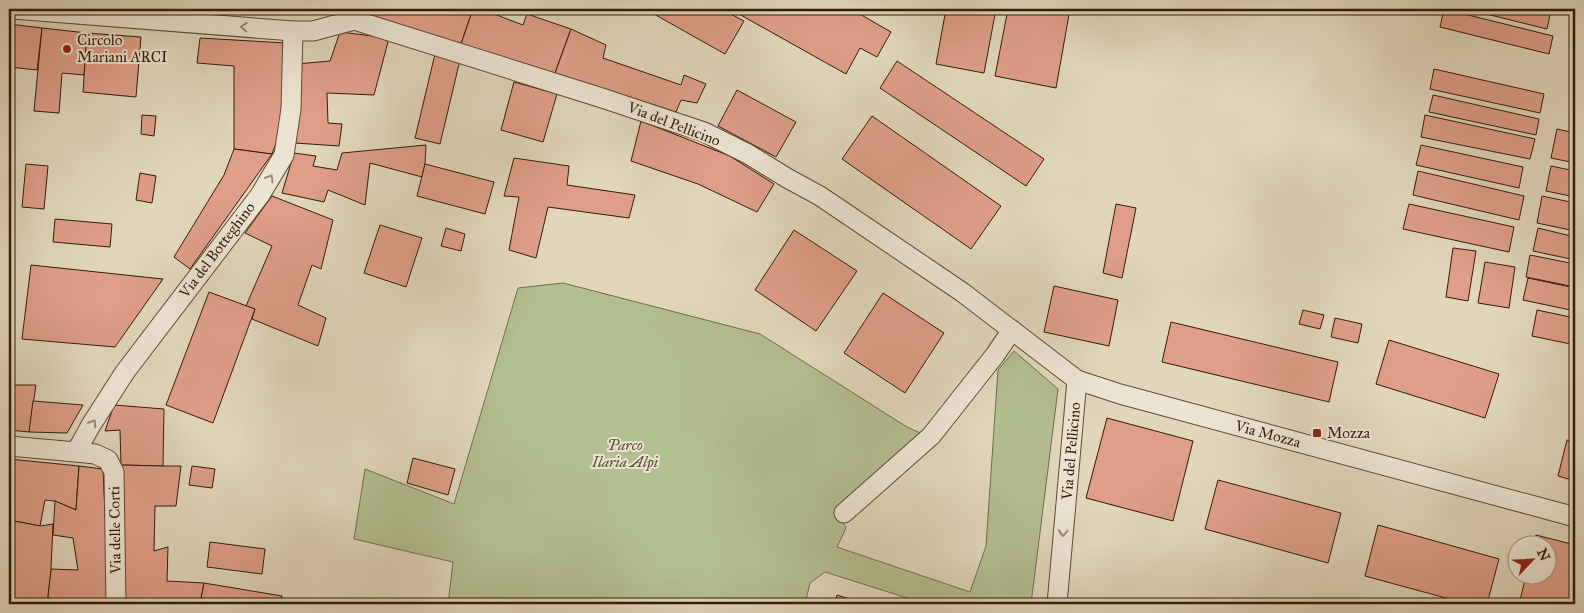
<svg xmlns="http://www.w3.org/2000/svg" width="1584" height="613" font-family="'IM FELL Great Primer',serif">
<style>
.green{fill:#b3be91;stroke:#746c4c}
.building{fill:#de9e89;stroke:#351b07}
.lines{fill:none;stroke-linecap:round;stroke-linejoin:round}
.minor-casing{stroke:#604a34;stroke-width:21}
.minor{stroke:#ece4d3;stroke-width:19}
.oneway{stroke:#9a8a77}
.poi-dot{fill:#8f2418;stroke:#ece4d3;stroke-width:2}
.labels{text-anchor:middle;stroke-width:4;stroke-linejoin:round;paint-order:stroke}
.poi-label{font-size:15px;fill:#351b07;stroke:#ece4d3;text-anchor:start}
.street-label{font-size:15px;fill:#351b07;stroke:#ece4d3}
.park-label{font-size:15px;font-style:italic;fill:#5b4c30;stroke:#ece4d3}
</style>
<rect width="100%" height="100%" fill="#e1d6bc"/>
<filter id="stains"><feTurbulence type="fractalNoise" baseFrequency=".004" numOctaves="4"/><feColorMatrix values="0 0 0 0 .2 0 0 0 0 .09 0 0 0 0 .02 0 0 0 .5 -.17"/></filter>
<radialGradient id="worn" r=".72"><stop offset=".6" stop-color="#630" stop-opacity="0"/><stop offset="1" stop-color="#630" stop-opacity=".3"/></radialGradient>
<!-- green -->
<polygon class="green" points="563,283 760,334 907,427 925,435 838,512 846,528 837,547 970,592 986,546 998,370 1014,351 1058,389 1031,604 926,604 825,572 810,583 805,604 448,604 453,562 354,539 365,469 454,504 518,288"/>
<!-- building -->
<g class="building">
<polygon points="211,9 278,9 277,14"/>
<polygon points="278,9 310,9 310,14 277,14"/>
<polygon points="367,9 473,9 461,44 365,16"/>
<polygon points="473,9 481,9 523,25 527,14 571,29 555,73 461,44"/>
<polygon points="645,9 721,9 744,21 725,54"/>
<polygon points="730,9 851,9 891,32 877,57 860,48 846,74"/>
<polygon points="946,9 996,9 984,73 936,64"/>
<polygon points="1008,9 1070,9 1056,88 995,76"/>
<polygon points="1444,9 1553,36 1549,54 1440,27"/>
<polygon points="1466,9 1545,9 1551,10 1547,29"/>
<polygon points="9,24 42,28 37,70 9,67"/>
<polygon points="42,28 87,33 84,75 62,73 59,113 34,111"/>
<polygon points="571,29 606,45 603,58 681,85 684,75 706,84 697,103 681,100 676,112 555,73"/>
<polygon points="340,32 389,38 374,95 327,93 328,123 342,124 339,146 295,143 296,64 330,61"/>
<polygon points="87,33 141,37 136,97 83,92"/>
<polygon points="200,38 286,43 287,114 272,154 234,149 234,66 197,63"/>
<polygon points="435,54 460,60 440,144 415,138"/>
<polygon points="897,61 1044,159 1026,186 880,88"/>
<polygon points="1434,69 1544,94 1540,113 1430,89"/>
<polygon points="514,82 557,94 543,142 501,130"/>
<polygon points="737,90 796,122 776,157 718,126"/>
<polygon points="1433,95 1539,119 1536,135 1429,112"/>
<polygon points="142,115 156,116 154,136 141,134"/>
<polygon points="1425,115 1535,139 1530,159 1421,137"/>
<polygon points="872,116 1001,206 971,249 842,159"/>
<polygon points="641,121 730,156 774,184 757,212 698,184 631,161"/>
<polygon points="1557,129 1575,133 1575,163 1551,158"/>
<polygon points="426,145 425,164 422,177 370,163 365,205 328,190 324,202 282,193 294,153 316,156 313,166 337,170 342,153"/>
<polygon points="1421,145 1523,167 1519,188 1416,165"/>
<polygon points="234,149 272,154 190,269 174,257 224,175"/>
<polygon points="514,158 569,166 567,185 635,195 629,218 548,207 536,258 509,250 519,197 504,196"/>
<polygon points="26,164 48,166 44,209 22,207"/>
<polygon points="425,164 494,182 485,214 417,196"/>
<polygon points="1551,166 1575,171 1575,197 1546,191"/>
<polygon points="1418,171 1524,196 1519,220 1413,195"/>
<polygon points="140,173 156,176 152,203 136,200"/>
<polygon points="272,196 333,220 321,269 312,265 298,305 326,318 318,346 252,319 255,309 246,306 272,246 245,233"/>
<polygon points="1542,196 1575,203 1575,231 1537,223"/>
<polygon points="1116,204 1136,208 1122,278 1103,273"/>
<polygon points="1409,204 1514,227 1509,252 1403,229"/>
<polygon points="55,219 112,224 110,247 53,242"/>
<polygon points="380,225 422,238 406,287 364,273"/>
<polygon points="446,228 465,234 461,251 441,246"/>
<polygon points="1538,228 1575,237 1575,260 1533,251"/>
<polygon points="794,230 857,271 816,331 755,290"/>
<polygon points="1453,248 1476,251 1468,301 1446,297"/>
<polygon points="1530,255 1575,264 1575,287 1526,277"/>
<polygon points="1485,262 1515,267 1509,308 1478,303"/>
<polygon points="31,265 163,279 115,347 22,339"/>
<polygon points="1528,278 1575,288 1575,311 1523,300"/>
<polygon points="1054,286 1118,300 1109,346 1044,332"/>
<polygon points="209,292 255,309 213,423 166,405"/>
<polygon points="883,293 944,333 905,393 844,353"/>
<polygon points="1303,310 1324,315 1320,329 1299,324"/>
<polygon points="1537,310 1575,318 1575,345 1532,336"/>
<polygon points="1335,318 1362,324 1358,343 1331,337"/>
<polygon points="1171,322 1338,362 1329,402 1162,362"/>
<polygon points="1389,340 1499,374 1485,418 1376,384"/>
<polygon points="9,385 36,385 29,432 9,430"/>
<polygon points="33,401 83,405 67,433 29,432"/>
<polygon points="114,405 164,409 163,466 121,465 120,430 105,431"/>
<polygon points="1107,418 1193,441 1173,521 1086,498"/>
<polygon points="1567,440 1575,442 1575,481 1558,476"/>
<polygon points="413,458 455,469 448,495 407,483"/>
<polygon points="9,459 79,466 76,510 55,501 45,500 40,526 9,520"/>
<polygon points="121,465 163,466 181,466 176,506 155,506 154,551 168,547 167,581 204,583 200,604 123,604"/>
<polygon points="79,466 103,469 109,604 47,604 51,569 78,570 73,538 53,535 55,501 76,510"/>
<polygon points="192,466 215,469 212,488 189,485"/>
<polygon points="1218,480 1341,513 1328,563 1205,529"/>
<polygon points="9,520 40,526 53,524 51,569 47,604 18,604 9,601"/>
<polygon points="1378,525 1499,559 1487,604 1468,604 1365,576"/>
<polygon points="1536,535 1575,545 1575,604 1519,604 1526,576 1546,576 1546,546 1534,546"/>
<polygon points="210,542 265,549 262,574 207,567"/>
<polygon points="204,583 282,596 280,604 200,604"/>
<polygon points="837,595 865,604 834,604"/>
</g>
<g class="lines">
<!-- minor casing -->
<g class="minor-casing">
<g id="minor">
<polyline points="13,9 293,31 313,31 354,20"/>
<polyline points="354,20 602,98 704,132 748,154 787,178 820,196 962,292 1077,380 1120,394 1575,517"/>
<polyline points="9,446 76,452 91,425 125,372 260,195 284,155 291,109 293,31"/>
<polyline points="76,452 95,454 108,460 114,472 116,604"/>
<polyline points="844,513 931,436 995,355 1012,330"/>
<polyline points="1057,604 1077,380"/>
</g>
</g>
<!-- minor -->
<use href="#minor" class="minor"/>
</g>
<!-- one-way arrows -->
<defs><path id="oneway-chevron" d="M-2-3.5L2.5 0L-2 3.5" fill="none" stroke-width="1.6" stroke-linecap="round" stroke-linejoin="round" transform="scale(1.25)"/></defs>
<g class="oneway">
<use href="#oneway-chevron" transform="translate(244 27) rotate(-176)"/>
<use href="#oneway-chevron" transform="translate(270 178) rotate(-59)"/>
<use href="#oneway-chevron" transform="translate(93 423) rotate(-58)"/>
<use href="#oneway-chevron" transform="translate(1063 533) rotate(95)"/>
</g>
<!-- markers -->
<g class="poi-dot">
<circle cx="67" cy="49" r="5"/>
<rect x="1312" y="428" width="10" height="10" rx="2.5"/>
</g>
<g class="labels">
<!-- poi labels -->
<g class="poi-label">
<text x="77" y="45">Circolo<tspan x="77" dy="17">Mariani ARCI</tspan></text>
<text x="1327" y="438">Mozza</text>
</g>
<!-- street labels -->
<g class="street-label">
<text transform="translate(674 124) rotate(21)" y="5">Via del Pellicino</text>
<text transform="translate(217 250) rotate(-53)" y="5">Via del Botteghino</text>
<text transform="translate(1268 434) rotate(15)" y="5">Via Mozza</text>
<text transform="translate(1071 451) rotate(-85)" y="5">Via del Pellicino</text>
<text transform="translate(115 530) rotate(-91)" y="5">Via delle Corti</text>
</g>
<!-- park labels -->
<g class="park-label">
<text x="625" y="450">Parco<tspan x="625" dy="17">Ilaria Alpi</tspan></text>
</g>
</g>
<!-- margin -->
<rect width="1584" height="613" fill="none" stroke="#e1d6bc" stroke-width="30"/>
<rect x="10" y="10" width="1564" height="593" fill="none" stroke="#351b07" stroke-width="2.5"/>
<rect x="15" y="15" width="1554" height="583" fill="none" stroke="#351b07"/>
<!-- north arrow -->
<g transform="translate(1532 560) rotate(65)"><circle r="24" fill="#ece4d3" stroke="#a39481"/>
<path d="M0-4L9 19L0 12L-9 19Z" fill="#8f2418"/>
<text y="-8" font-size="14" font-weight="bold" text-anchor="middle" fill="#351b07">N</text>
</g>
<rect width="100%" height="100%" filter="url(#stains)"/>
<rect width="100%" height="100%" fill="url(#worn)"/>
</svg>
